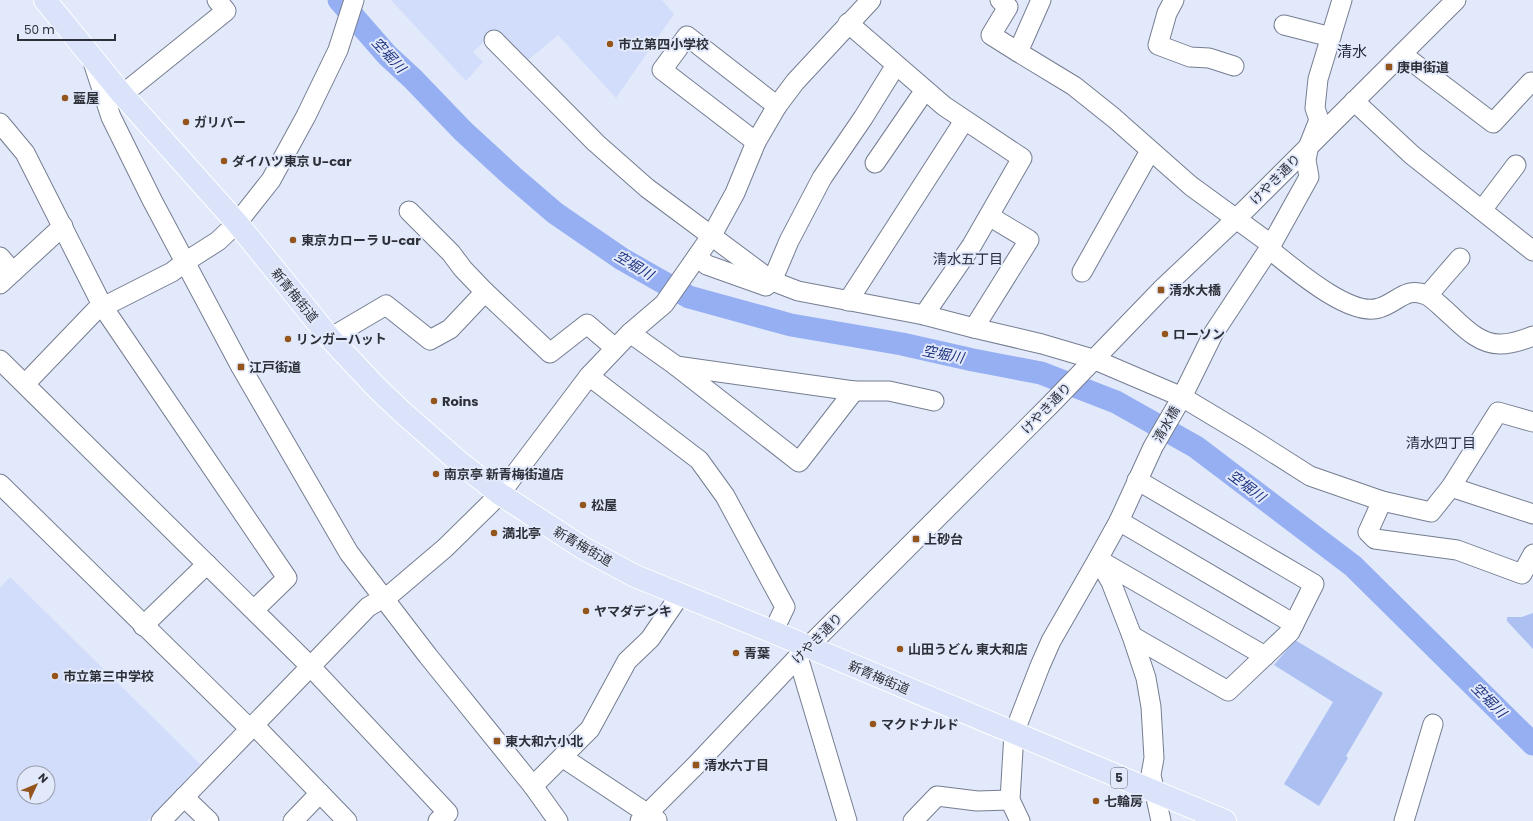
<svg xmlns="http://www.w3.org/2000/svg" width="1533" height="821" font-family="Poppins,'Noto Sans JP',sans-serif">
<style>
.built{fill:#d1ddfa;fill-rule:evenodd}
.green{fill:#acc0f2}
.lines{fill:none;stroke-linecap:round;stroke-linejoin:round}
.river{stroke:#95aff2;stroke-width:23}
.minor-casing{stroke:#757d91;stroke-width:21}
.major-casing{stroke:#fff;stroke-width:24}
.minor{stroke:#fff;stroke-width:19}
.major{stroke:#dae3f9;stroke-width:22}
.poi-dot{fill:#94551d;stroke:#e2e9fb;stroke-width:1.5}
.labels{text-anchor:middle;stroke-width:4;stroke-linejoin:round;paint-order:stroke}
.shield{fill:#e2e9fb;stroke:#636873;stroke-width:1}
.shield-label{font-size:12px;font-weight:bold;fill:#2d3039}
.poi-label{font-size:13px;font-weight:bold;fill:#2d3039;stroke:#e2e9fb;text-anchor:start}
.street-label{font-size:13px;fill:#2d3039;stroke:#e2e9fb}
.water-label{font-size:14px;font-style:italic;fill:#1d327e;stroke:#e2e9fb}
.neighbourhood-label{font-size:14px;fill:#242b3b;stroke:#e2e9fb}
.quarter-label{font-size:15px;fill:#242b3b;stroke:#e2e9fb}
</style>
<rect width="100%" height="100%" fill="#e2e9fb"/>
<!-- built -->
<g class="built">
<polygon points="391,0 662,0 674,14 616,98 558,35 527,61 497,30 473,52 483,62 466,81"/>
<path d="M10,577L200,764L147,821H0V588ZM24,773H48V797H24Z"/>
</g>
<!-- green -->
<g class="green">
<polygon points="1533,613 1533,649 1507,621 1507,617 1522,617"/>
<polygon points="1295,640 1383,693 1346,756 1348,758 1319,806 1284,784 1333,702 1274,665"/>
</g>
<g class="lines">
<!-- river -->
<polyline class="river" points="339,0 387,55 413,79 463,131 513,177 555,213 622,259 689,297 791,325 902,344 973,360 1041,373 1116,402 1196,447 1353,566 1533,744"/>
<!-- minor casing -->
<g class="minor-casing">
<g id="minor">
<polyline points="1000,0 1008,7 991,35 1018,52"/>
<polyline points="1041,0 1018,52 1074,86 1114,118 1191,186 1272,245"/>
<polyline points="1174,0 1167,13 1158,45 1190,57 1209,58 1234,66"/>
<polyline points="848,23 944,106 1022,158 972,245 924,315"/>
<polyline points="1284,25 1331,37"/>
<polyline points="494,40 596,143 647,188 772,281 789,241 822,178 863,118 896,65"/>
<polyline points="1402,54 1493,123 1531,82"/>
<polyline points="93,62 111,117 152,200 241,367 349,553 428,656 533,786 558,821"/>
<polyline points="123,94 226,11 217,0"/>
<polyline points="1354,101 1412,155 1533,251"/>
<polyline points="0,123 25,153 103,307 287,578 254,610"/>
<polyline points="756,142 662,70 687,36 777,106"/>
<polyline points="875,163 925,90"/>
<polyline points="1482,210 1516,165"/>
<polyline points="409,211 451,253 463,269 485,292"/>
<path d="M1269,249C1292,267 1350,318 1379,308C1397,303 1406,286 1426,295C1433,298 1440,306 1445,310C1461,324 1478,345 1501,344C1512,344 1523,340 1533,336"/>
<polyline points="0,257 13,272"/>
<polyline points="697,257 707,265 766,286 772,281 798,291 924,315 974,328 1042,344 1093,359 1182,397 1247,436 1310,476 1382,501 1431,512 1451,487 1498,412 1533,422"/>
<polyline points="1082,272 1150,151"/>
<polyline points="0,284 63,226"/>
<polyline points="1428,295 1460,258"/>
<polyline points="848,301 964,121"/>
<polyline points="974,328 1029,240 989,216"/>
<polyline points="630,333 675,365 799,462 854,391"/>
<polyline points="330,338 386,305 430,340 450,329 485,292 550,353 587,324 615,348"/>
<polyline points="0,360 311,667 448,813 438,821"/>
<polyline points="676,366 854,391 889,391 934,401"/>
<polyline points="589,376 699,460 725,496 785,607 773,632"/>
<polyline points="25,384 95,311 172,272 185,262 218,241 237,223 271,180 306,116 338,50 354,0"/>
<polyline points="0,484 250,729"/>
<polyline points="1451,487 1533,514"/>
<polyline points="1382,501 1368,532 1375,539 1457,550 1522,574 1533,554"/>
<polyline points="1119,521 1294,624"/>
<polyline points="1098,559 1111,582 1132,636 1146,678 1151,707 1154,758 1151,775 1161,821"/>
<polyline points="1099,560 1265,656"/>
<polyline points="143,626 207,564"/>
<polyline points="1132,636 1228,691 1290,632 1314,584 1137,480"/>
<polyline points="798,657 847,821"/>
<polyline points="254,725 347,821"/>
<polyline points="562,757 657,820"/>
<polyline points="533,786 590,729 627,661 650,639 680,595"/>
<polyline points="184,797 209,821"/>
<polyline points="161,821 368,607 392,593 445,548 500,494 589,376 630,333 664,304 712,235 735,193 756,142 777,106 795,82 871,0"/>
<polyline points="293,821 320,793"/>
<polyline points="640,821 696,765 798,657 1051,404 1161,290 1236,219 1456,0"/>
<polyline points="913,821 937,796 977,801 1010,800"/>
<polyline points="1020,821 1010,800 1014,733 1040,666 1051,641 1098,559 1119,521 1153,447 1182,397 1213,334 1269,249 1309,177 1306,160 1309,145 1319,120 1315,108 1318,79 1342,0"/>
<polyline points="1404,821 1433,724"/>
</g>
</g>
<!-- major casing -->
<g class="major-casing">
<polyline id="major" points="45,0 121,93 237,223 330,338 376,387 401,411 459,462 500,494 583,548 635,576 773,632 1225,821"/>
</g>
<!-- minor -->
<use href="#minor" class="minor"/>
<!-- major -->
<use href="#major" class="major"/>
</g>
<!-- markers -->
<g class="poi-dot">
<circle cx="610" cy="44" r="4"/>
<rect x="1385" y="63" width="8" height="8" rx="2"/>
<circle cx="65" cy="98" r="4"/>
<circle cx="186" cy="122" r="4"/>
<circle cx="224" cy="161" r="4"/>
<circle cx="293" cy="240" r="4"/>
<rect x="1157" y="286" width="8" height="8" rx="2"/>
<circle cx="1165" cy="334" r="4"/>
<circle cx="288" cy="339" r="4"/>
<rect x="237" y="363" width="8" height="8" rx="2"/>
<circle cx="434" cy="401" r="4"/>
<circle cx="436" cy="474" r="4"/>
<circle cx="583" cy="505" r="4"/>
<circle cx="494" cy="533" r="4"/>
<rect x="912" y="535" width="8" height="8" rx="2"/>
<circle cx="586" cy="611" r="4"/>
<circle cx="900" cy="649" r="4"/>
<circle cx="736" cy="653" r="4"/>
<circle cx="55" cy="676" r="4"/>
<circle cx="873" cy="724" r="4"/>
<rect x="493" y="737" width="8" height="8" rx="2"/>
<rect x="692" y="761" width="8" height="8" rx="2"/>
<circle cx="1096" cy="801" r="4"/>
</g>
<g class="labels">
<!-- shield labels -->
<rect class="shield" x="1111" y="768" width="16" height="20" rx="3"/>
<g class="shield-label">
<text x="1119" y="782">5</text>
</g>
<!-- poi labels -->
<g class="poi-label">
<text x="618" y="49">市立第四小学校</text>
<text x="1397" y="72">庚申街道</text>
<text x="73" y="103">藍屋</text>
<text x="194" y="127">ガリバー</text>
<text x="232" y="166">ダイハツ東京 U-car</text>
<text x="301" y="245">東京カローラ U-car</text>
<text x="1169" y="295">清水大橋</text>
<text x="1173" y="339">ローソン</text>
<text x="296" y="344">リンガーハット</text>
<text x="249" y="372">江戸街道</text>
<text x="442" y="406">Roins</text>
<text x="444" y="479">南京亭 新青梅街道店</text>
<text x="591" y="510">松屋</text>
<text x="502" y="538">満北亭</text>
<text x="924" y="544">上砂台</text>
<text x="594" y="616">ヤマダデンキ</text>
<text x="908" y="654">山田うどん 東大和店</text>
<text x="744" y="658">青葉</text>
<text x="63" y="681">市立第三中学校</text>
<text x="881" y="729">マクドナルド</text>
<text x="505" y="746">東大和六小北</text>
<text x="704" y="770">清水六丁目</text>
<text x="1104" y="806">七輪房</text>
</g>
<!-- street labels -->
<g class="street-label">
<text transform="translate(1275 179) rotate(-45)" y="5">けやき通り</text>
<text transform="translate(295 295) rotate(51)" y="5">新青梅街道</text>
<text transform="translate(1046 408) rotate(-46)" y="5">けやき通り</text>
<text transform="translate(1166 424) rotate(-60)" y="5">清水橋</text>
<text transform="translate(583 546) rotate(30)" y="5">新青梅街道</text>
<text transform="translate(817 638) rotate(-45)" y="5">けやき通り</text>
<text transform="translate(879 677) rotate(23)" y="5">新青梅街道</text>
</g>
<!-- water labels -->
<g class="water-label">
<text transform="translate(389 55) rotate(47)" y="5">空堀川</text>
<text transform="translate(634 265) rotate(31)" y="5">空堀川</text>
<text transform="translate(943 354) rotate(11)" y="5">空堀川</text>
<text transform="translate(1247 486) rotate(37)" y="5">空堀川</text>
<text transform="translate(1489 700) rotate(45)" y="5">空堀川</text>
</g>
<!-- neighbourhood labels -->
<g class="neighbourhood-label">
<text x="968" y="264">清水五丁目</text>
<text x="1441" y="448">清水四丁目</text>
</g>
<!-- quarter labels -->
<g class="quarter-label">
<text x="1352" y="57">清水</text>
</g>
</g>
<!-- north arrow -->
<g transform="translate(36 785) rotate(46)"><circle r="19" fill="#e2e9fb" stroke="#9a9fad"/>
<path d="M0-3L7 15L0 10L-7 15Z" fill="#94551d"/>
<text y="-6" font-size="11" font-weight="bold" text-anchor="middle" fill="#2d3039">N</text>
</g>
<!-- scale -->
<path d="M18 34v6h97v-6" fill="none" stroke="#2d3039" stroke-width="2"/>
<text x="24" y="34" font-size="12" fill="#2d3039" stroke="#e2e9fb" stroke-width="3" paint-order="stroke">50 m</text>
</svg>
